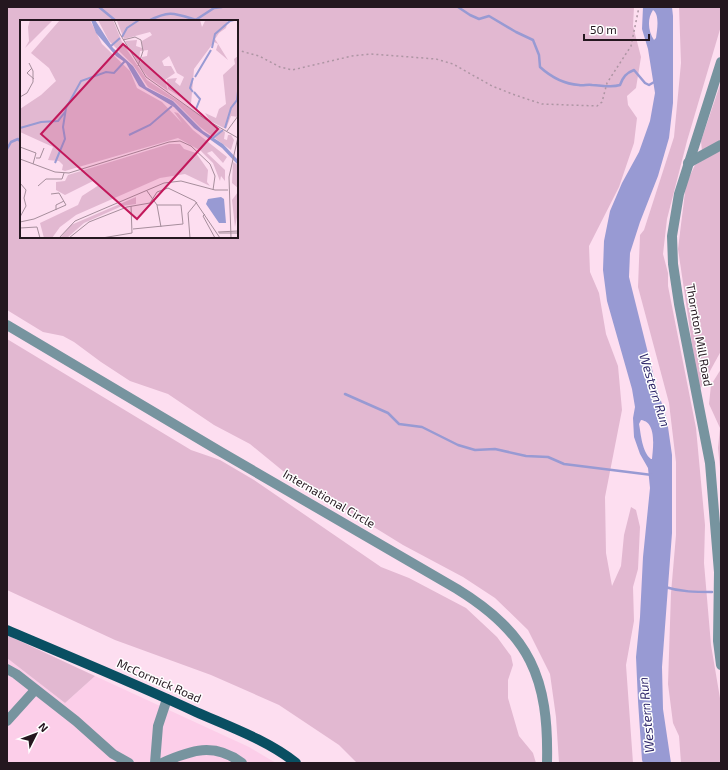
<svg xmlns="http://www.w3.org/2000/svg" width="728" height="770" font-family="'Exo 2',sans-serif">
<style>
.built{fill:#fccee9}
.green{fill:#e2b8d1;fill-rule:evenodd}
.water{fill:#989ad3;fill-rule:evenodd}
.lines{fill:none;stroke-linecap:round;stroke-linejoin:round}
.stream{stroke:#989ad3;stroke-width:2.5}
.path{stroke:#ad95a3;stroke-width:1.5;stroke-dasharray:2 3;stroke-linecap:butt}
.minor{stroke:#77949f;stroke-width:10}
.major{stroke:#094f62;stroke-width:10}
.labels{text-anchor:middle;stroke-width:3;stroke-linejoin:round;paint-order:stroke}
.street-label{font-size:12px;fill:#24171f;stroke:#fff}
.water-label{font-size:13px;font-style:italic;fill:#2e276a;stroke:#fff}
.inset-river{fill:none;stroke:#989ad3;stroke-width:2}
.inset-road{fill:none;stroke:#a68e9c;stroke-width:1}
.view{fill:#c2185b;fill-opacity:0.15;stroke:#c2185b;stroke-width:2}
.inset-edge{fill:none;stroke:#24171f;stroke-width:2}
</style>
<rect width="100%" height="100%" fill="#fddef0"/>
<!-- built -->
<polygon class="built" points="7,658 65,703 95,676 249,747 276,763 7,763"/>
<!-- green -->
<g class="green">
<path d="M7,7H634L633,26L641,57L636,88L627,96L628,105L637,118L634,143L619,187L589,246L590,272L599,293L606,334L618,366L622,410L605,497L606,553L612,586L621,566L624,535L631,507L636,510L640,527L638,569L633,587L634,621L626,665L633,763H559L556,717L550,674L528,630L495,598L463,577L403,545L283,471L250,444L214,425L168,394L130,381L101,362L74,342L63,336L43,332L7,310ZM21,21H237V237H21Z"/>
<polygon points="679,7 721,7 721,26 687,141 667,219 663,254 668,273 668,286 696,428 705,525 704,563 711,645 721,704 721,763 681,763 679,736 673,723 668,684 671,593 676,535 676,462 669,403 638,287 640,235 644,230 674,137 681,63"/>
<polygon points="721,82 721,141 702,152 701,141"/>
<polygon points="721,149 721,351 699,391 678,249 686,184 695,165"/>
<polygon points="7,339 191,450 220,460 254,480 381,567 409,578 466,608 497,637 511,656 513,665 508,680 508,698 519,736 533,753 536,763 357,763 339,745 279,705 211,675 115,640 7,590"/>
<polygon points="721,369 721,478 718,448 720,428 709,404 711,385"/>
<polygon points="7,635 95,676 65,703 7,658"/>
</g>
<!-- water -->
<path class="water" d="M643,7H672L673,16V103L669,138L658,176L640,222L630,253L629,277L656,385L667,420L672,455V533L662,667L663,709L671,763H643L642,760L638,701L636,657L640,617L643,557L650,488L648,468L640,454L634,437L633,418L635,407L632,389L607,301L603,270L604,241L610,211L622,183L639,152L650,121L655,93L648,49L642,29ZM653,10C660,15 657,30 656,38L654,40C648,31 647,19 653,10ZM641,420C657,422 653,448 652,459H651C642,452 641,434 639,424Z"/>
<g class="lines">
<!-- stream -->
<g class="stream">
<polyline points="99,7 116,21"/>
<path d="M458,7L470,15L479,19L489,16L516,32L533,40L539,55L540,67C551,77 564,84 579,85C583,86 588,84 592,85C601,85 611,88 620,85C623,77 626,73 634,70L645,83L649,85L656,81"/>
<path d="M148,21C170,10 174,13 196,20"/>
<polyline points="194,21 214,8 222,7"/>
<polyline points="7,149 11,142 18,139 21,142"/>
<polyline points="345,394 388,413 399,424 422,427 458,445 475,450 495,449 526,456 548,457 564,464 652,475"/>
<path d="M665,587C681,592 696,592 712,592"/>
</g>
<!-- path -->
<polyline class="path" points="237,50 259,56 280,67 292,70 352,56 371,54 436,59 453,64 492,86 515,95 542,104 597,106 602,102 607,83 631,46 639,7"/>
<!-- minor -->
<g class="minor">
<polyline points="721,62 679,194 672,236 673,264 679,304 710,463 719,572 718,641 721,665"/>
<polyline points="688,163 721,145"/>
<path d="M7,325L221,452L457,589C530,634 549,678 547,763"/>
<polyline points="7,669 16,674 76,721 113,754 129,763"/>
<polyline points="7,721 35,690"/>
<polyline points="155,763 158,726 167,699"/>
<path d="M162,763C191,750 214,742 242,763"/>
</g>
<!-- major -->
<path class="major" d="M7,630C70,657 134,683 196,712C230,727 267,740 296,763"/>
</g>
<g class="labels">
<!-- street labels -->
<g class="street-label">
<text transform="translate(699 335) rotate(80)" y="4">Thornton Mill Road</text>
<text transform="translate(329 499) rotate(30)" y="4">International Circle</text>
<text transform="translate(159 681) rotate(24)" y="4">McCormick Road</text>
</g>
<!-- water labels -->
<g class="water-label">
<text transform="translate(655 390) rotate(73)" y="5">Western Run</text>
<text transform="translate(646 715) rotate(-95)" y="5">Western Run</text>
</g>
</g>
<!-- overview -->
<g transform="translate(20 20)">
<rect width="218" height="218" fill="#fddef0"/>
<path d="M10,0H33L5,28L9,21L8,7ZM40,0H70L82,24L110,51L117,68L142,82L162,103L154,92L158,93L173,110L207,137L203,143L192,131L187,133L205,150V161L201,156L200,161L193,143L181,131L158,118L45,151L42,150L43,145L39,141L28,140L33,127L0,112V89L21,75L36,61L29,48L11,33ZM78,0H93L102,22L127,60L205,112L204,119L207,120L208,115H211L214,120L211,130L180,107L154,81L128,67L113,45L89,21ZM180,0L182,7L185,1L208,0L206,8L199,13L195,19L208,40L196,30L198,24L194,22L174,49L171,84L148,69L147,59L157,58L155,62L160,66L164,57L157,53L149,36L142,41L144,46H151L155,53L145,60L148,71L128,57L119,46L122,37L127,36L128,30L120,31L119,44L105,21L117,20L116,26L122,28V21L132,15L130,12L104,19L97,1ZM218,36V97L211,96L206,109L190,101L185,93L196,98L199,89L206,84L203,55L215,44L214,39ZM149,124H160L164,129L176,133L188,150L187,162L190,166L165,154L140,158L56,195L40,207L32,218H24L20,203L58,185L62,176L79,165L73,161L45,175L36,170V162L45,161L48,155ZM213,142L218,145V168L212,163ZM218,172V192L215,207L212,180ZM116,177V184L102,186L64,203L47,218H40L51,205Z" fill="#e2b8d1"/>
<path d="M71,0H75L93,28L113,46L126,67L153,81L183,111L203,124L218,140V145L202,128L174,108L154,87L119,66L106,43L96,36L76,13ZM201,177L204,179L206,203H199L186,184L188,179Z" fill="#989ad3"/>
<path class="inset-river" d="M102,17L107,8L119,0M91,26L100,18M192,28L195,14L210,1L214,0M175,57L191,30M173,58L170,68L173,72M174,72L180,79L176,89M0,108L21,102L38,101L45,92M205,108L211,88L217,80L218,71M109,115L130,105L152,86M193,118L203,110M35,143L45,119L43,107L46,88L61,61L86,52L94,53L105,41"/>
<path class="inset-road" d="M94,0L100,14L126,57L185,99L218,118M103,20L115,17L121,20L123,31L118,46M12,48L7,53L14,59M0,77L7,73L13,62V51L9,43M207,111L218,96M0,127L16,133L13,144M16,138H20L24,128M0,139L35,152L49,153L149,122L160,121L171,126L190,144L195,156L193,170M0,163L6,170L4,178L6,186L0,197M18,166L26,159H42L44,153M127,171L137,185L141,207M36,190V185L44,181M185,194L183,196L195,218M0,202L14,199L46,185L39,173L31,174M0,208L17,207L20,218M113,209L163,204L161,185H137M198,212L218,211M199,213H218M39,218L55,201L144,163L161,161L195,170H208M49,218L69,202L107,187L130,183L137,172L148,168L175,181L200,218M82,218L112,213L111,186M170,218L168,193L177,182M211,218L209,157L218,117"/>
<path class="view" d="M103,24L198,109L117,199L21,114Z"/>
<rect width="218" height="218" class="inset-edge"/>
</g>
<!-- border -->
<rect width="728" height="770" fill="none" stroke="#24171f" stroke-width="16"/>
<!-- north arrow -->
<g transform="translate(36 734) rotate(48)" stroke="#ffffff" stroke-width="3" paint-order="stroke">
<path d="M0-3L7 15L0 10L-7 15Z" fill="#24171f"/>
<text y="-6" font-size="11" font-weight="bold" text-anchor="middle" fill="#24171f">N</text>
</g>
<!-- scale -->
<path d="M584 34v6h65v-6" fill="none" stroke="#24171f" stroke-width="2"/>
<text x="590" y="34" font-size="12" fill="#24171f" stroke="#ffffff" stroke-width="3" paint-order="stroke">50 m</text>
</svg>
